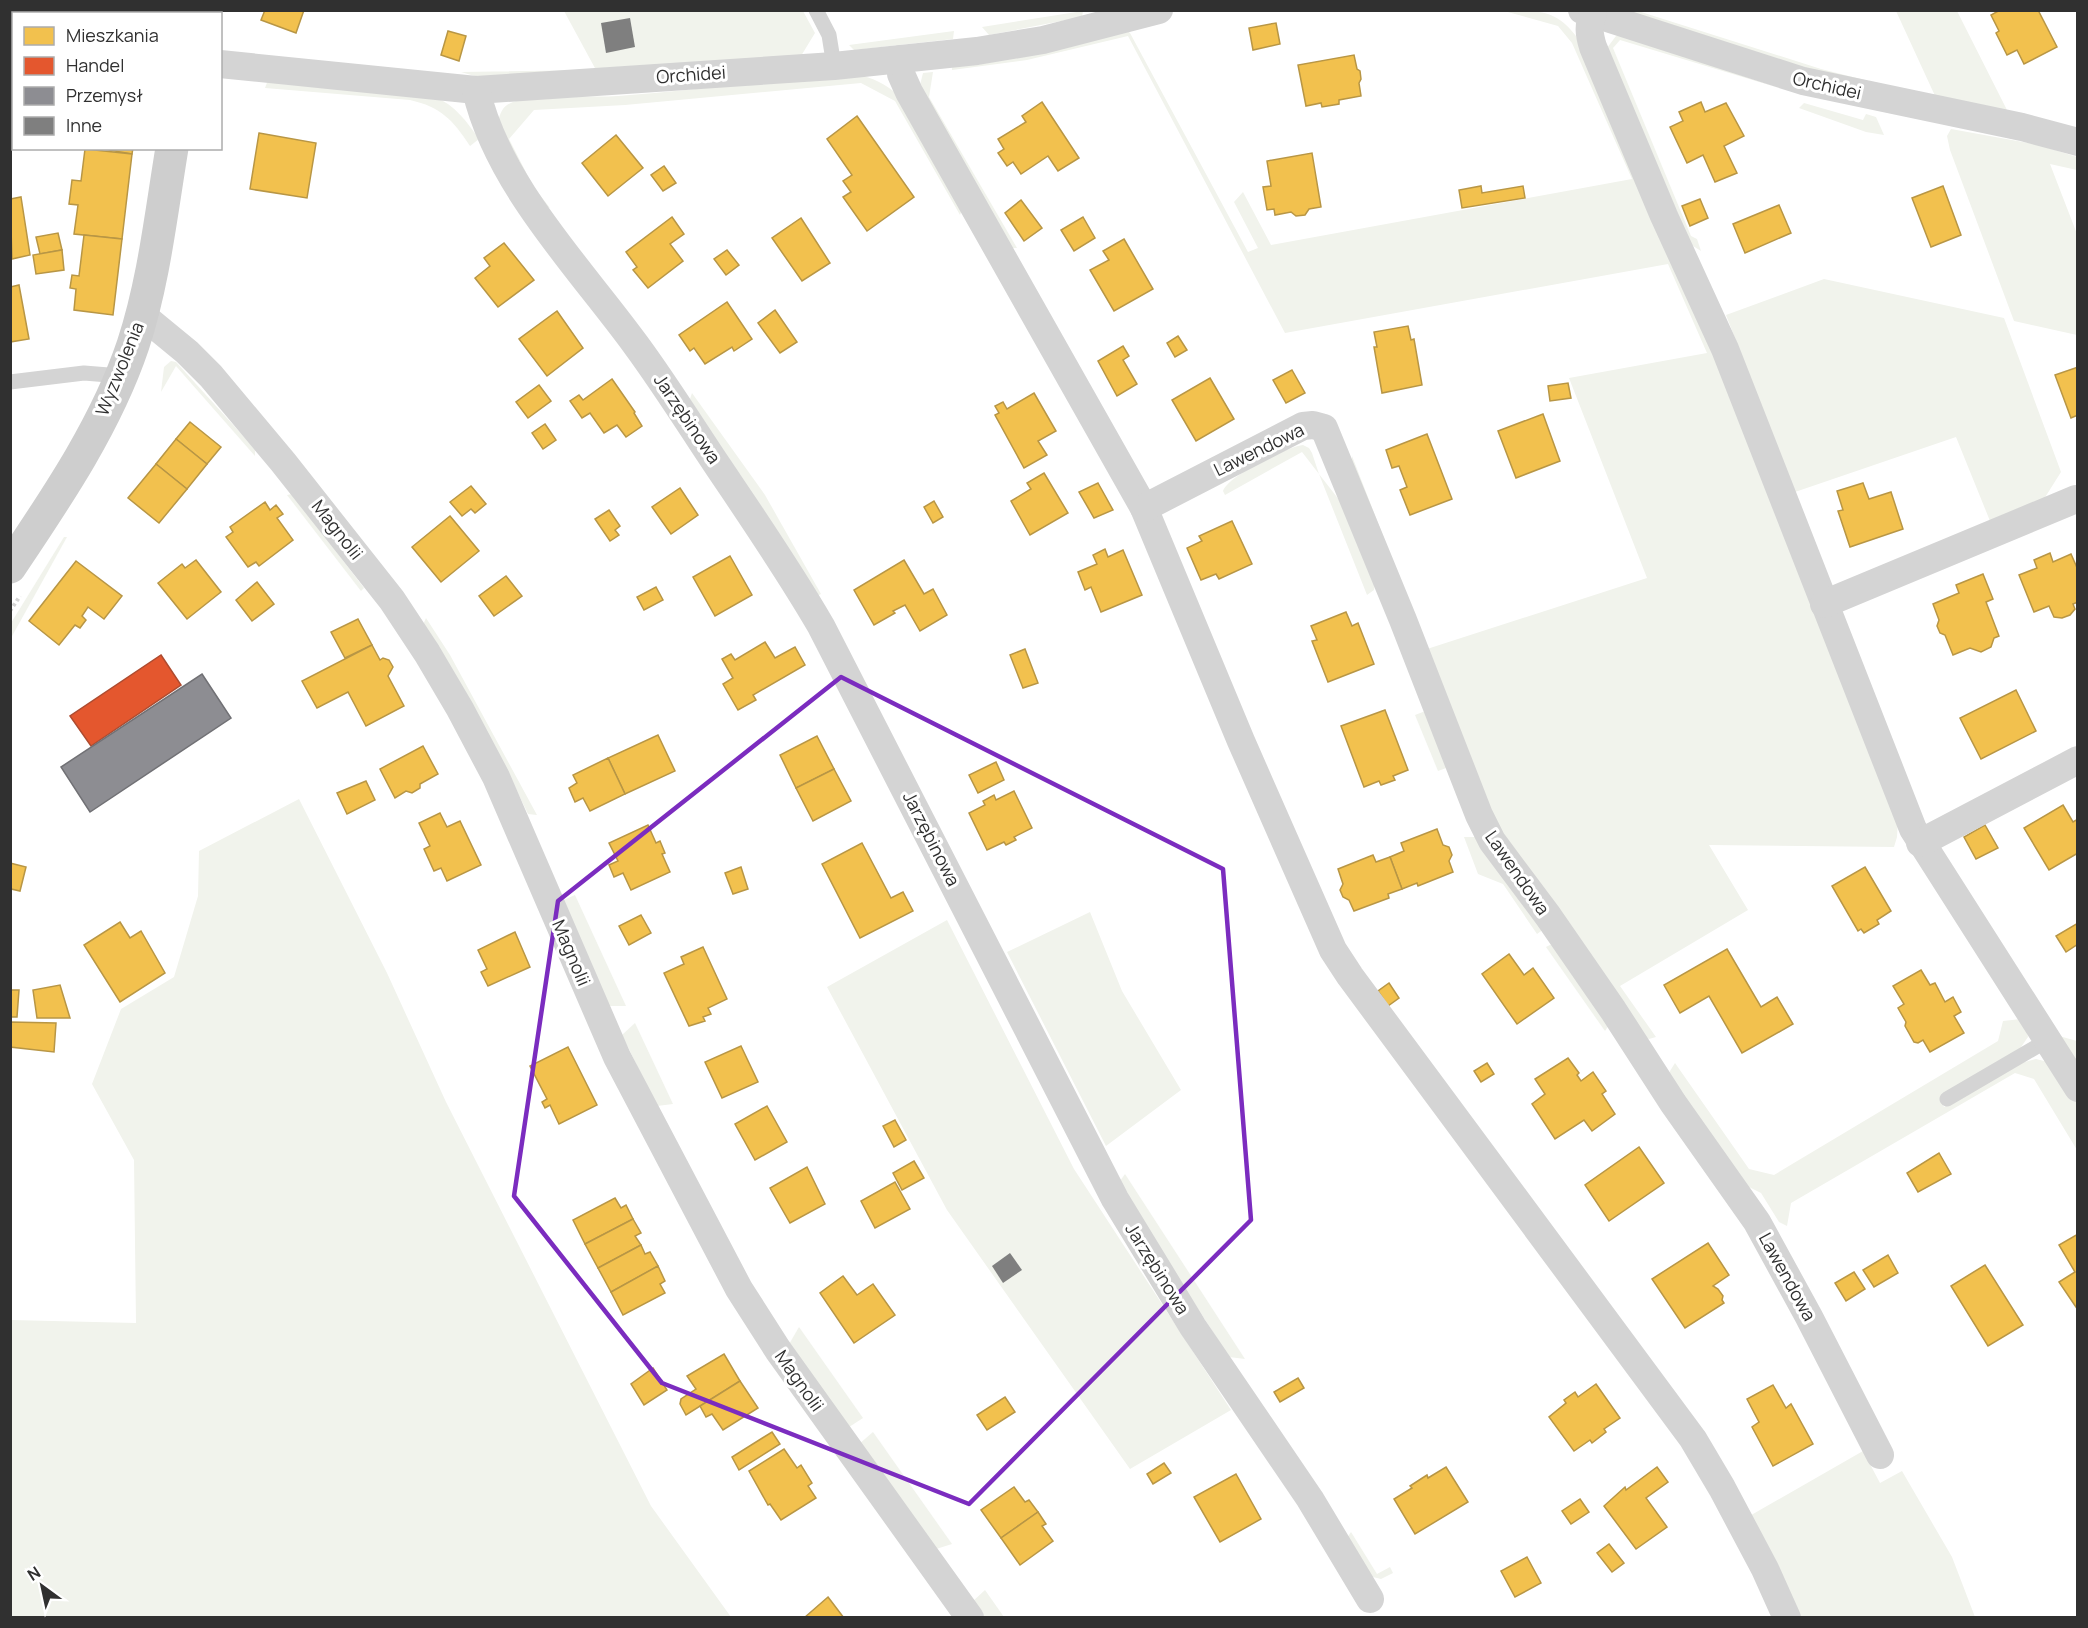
<svg xmlns="http://www.w3.org/2000/svg" width="2088" height="1628" font-family="Manrope,sans-serif">
<style>
.green{fill:#f1f3ec}
.homes{fill:#f2c14e;stroke:#b89645;stroke-width:1.5}
.shops{fill:#e4572e;stroke:#ae4b2f;stroke-width:1.5}
.industry{fill:#8d8d92;stroke:#717175;stroke-width:1.5}
.building{fill:#7f7f7f}
.lines{fill:none;stroke-linecap:round;stroke-linejoin:round}
.path{stroke:#d4d4d4;stroke-width:4;stroke-dasharray:3 3;stroke-linecap:butt}
.lane{stroke:#d4d4d4;stroke-width:15}
.street{stroke:#d4d4d4;stroke-width:28}
.secondary{stroke:#cecece;stroke-width:33}
.marked{fill:none;stroke:#7b2cbf;stroke-width:4.5;stroke-linejoin:round}
.labels{text-anchor:middle;stroke-width:6;stroke-linejoin:round;paint-order:stroke}
.street-label{font-size:18px;fill:#303030;stroke:#fff}
</style>
<rect width="100%" height="100%" fill="#fff"/>
<!-- green -->
<g class="green">
<polygon points="10,11 47,13 14,14 13,40 11,40"/>
<polygon points="564,11 803,11 815,33 801,56 485,79 461,72 596,70"/>
<polygon points="1083,11 1082,17 989,35 982,27"/>
<path d="M1504,11C1537,11 1555,8 1576,36L1717,351L1898,820L1897,837L1894,847L1709,845L1748,910L1620,986L1656,1037L1649,1039L1641,1035L1503,841L1352,470V456L1427,649L1647,578L1569,378L1707,353L1668,264L1285,333L1128,36L1027,60L952,70V64L1125,29L1130,33L1248,252L1258,248L1234,202L1243,192L1271,245L1632,179L1572,43L1558,26Z"/>
<path d="M1616,11H1638L1821,69L1936,98L1896,11H1957L2007,110L2001,113C1950,104 1899,94 1848,82C1770,62 1693,36 1616,11Z"/>
<polygon points="954,31 953,39 854,50 849,45"/>
<polygon points="1616,36 1624,36 1779,88 1620,40 1613,48 1691,236 1697,239 1701,251 1690,244 1607,48"/>
<polygon points="933,72 929,97 1017,248 1012,248 920,85 923,73"/>
<path d="M855,74C873,78 885,83 899,96L963,207L960,215L895,101L861,83L625,105L534,110L509,139L533,186L550,208L544,206L498,123C500,112 503,106 513,102C541,93 588,98 618,96C697,90 776,80 855,74Z"/>
<path d="M268,80L435,97C455,105 467,122 479,139L470,146C453,120 441,107 410,100L265,88Z"/>
<polygon points="1804,103 1863,120 1866,114 1876,117 1884,135 1866,132 1799,108"/>
<polygon points="1951,129 2039,145 2077,157 2077,170 2050,164 2077,234 2077,335 2014,321 1950,150 1947,136"/>
<polygon points="1824,279 2004,318 2061,472 2044,499 1990,521 1956,437 1795,492 1726,315"/>
<polygon points="171,361 176,362 255,449 255,456 176,366 161,392 164,367"/>
<polygon points="692,393 765,495 821,594 815,597 690,399"/>
<path d="M1303,445L1309,448L1312,453L1319,474L1347,510L1375,583L1374,590L1367,595L1319,474L1302,452L1225,495L1223,491C1228,476 1286,447 1303,445Z"/>
<polygon points="292,494 364,588 361,591 287,495"/>
<polygon points="64,537 67,537 11,638 11,623"/>
<polygon points="426,618 450,655 537,815 528,814 515,787 422,627"/>
<polygon points="1428,710 1449,767 1438,771 1415,715"/>
<polygon points="299,799 387,973 446,1102 651,1506 731,1617 11,1617 11,1320 136,1323 134,1160 92,1084 121,1009 174,977 198,896 199,851"/>
<polygon points="1464,837 1477,837 1544,929 1537,934 1503,884 1478,874"/>
<polygon points="575,895 626,1006 606,1006 559,902"/>
<polygon points="1090,912 1122,991 1181,1090 1106,1146 1007,952"/>
<polygon points="947,920 1074,1169 1231,1410 1130,1469 947,1210 827,987"/>
<polygon points="1556,942 1609,1025 1605,1031 1546,947"/>
<polygon points="2021,1019 2026,1027 2028,1037 2019,1050 1940,1097 1944,1107 2021,1063 2036,1059 2048,1062 2077,1102 2077,1150 2034,1079 2015,1073 1791,1203 1787,1226 1779,1222 1761,1193 1743,1184 1670,1080 1670,1071 1675,1063 1749,1169 1774,1175 1998,1041 2003,1021"/>
<polygon points="635,1023 673,1104 657,1106 622,1035"/>
<polygon points="2059,1036 2077,1041 2077,1074"/>
<polygon points="1125,1174 1245,1359 1229,1357 1118,1184"/>
<polygon points="799,1327 863,1418 846,1429 788,1346"/>
<polygon points="873,1432 952,1544 933,1550 858,1445"/>
<polygon points="1863,1451 1880,1483 1902,1471 1952,1557 1975,1617 1795,1617 1746,1518"/>
<polygon points="1351,1532 1377,1574 1390,1567 1393,1573 1381,1579 1369,1576 1345,1541"/>
<polygon points="985,1590 1004,1617 981,1617 972,1602"/>
</g>
<!-- homes -->
<g class="homes">
<polygon points="265,10 304,10 296,33 261,20"/>
<polygon points="2000,10 2038,10 2057,47 2024,64 2017,50 2007,55 1996,33 1999,31 1991,15"/>
<polygon points="1276,23 1280,44 1253,50 1249,28"/>
<polygon points="448,31 466,36 459,61 441,55"/>
<polygon points="1354,55 1357,69 1360,71 1361,79 1359,83 1361,96 1339,100 1339,104 1322,107 1321,103 1306,106 1298,65"/>
<polygon points="1042,102 1079,158 1058,171 1048,156 1021,174 1013,162 1007,166 998,153 1004,149 998,139 1026,122 1022,116"/>
<polygon points="1701,102 1705,112 1726,103 1744,136 1724,146 1737,173 1715,182 1703,155 1687,163 1670,127 1683,121 1679,112"/>
<polygon points="857,116 914,197 867,231 843,197 851,192 843,181 852,175 827,139"/>
<polygon points="259,133 316,143 307,198 250,189"/>
<polygon points="616,135 643,168 608,196 582,163"/>
<polygon points="97,148 133,148 132,154"/>
<polygon points="85,149 132,154 122,239 74,234 78,205 69,204 72,180 81,181"/>
<polygon points="1312,153 1321,207 1309,209 1305,215 1296,216 1291,212 1275,215 1274,209 1267,210 1263,187 1271,186 1267,161"/>
<polygon points="664,166 676,183 663,191 651,175"/>
<polygon points="1481,186 1482,193 1523,186 1525,198 1462,208 1459,190"/>
<polygon points="1943,186 1961,235 1931,247 1912,198"/>
<polygon points="21,197 30,255 12,259 10,199"/>
<polygon points="1700,199 1708,218 1690,226 1682,206"/>
<polygon points="1021,200 1042,228 1024,241 1005,213"/>
<polygon points="1779,205 1791,233 1745,253 1733,224"/>
<polygon points="672,217 684,234 670,244 683,261 648,288 633,270 637,267 626,252"/>
<polygon points="1083,217 1095,238 1074,251 1061,230"/>
<polygon points="801,218 830,263 802,281 772,238"/>
<polygon points="58,233 62,250 40,254 36,237"/>
<polygon points="84,235 122,239 113,315 74,310 76,289 70,288 72,275 79,276"/>
<polygon points="1124,239 1153,289 1114,311 1090,270 1109,260 1103,251"/>
<polygon points="504,243 534,280 498,307 475,278 490,266 484,258"/>
<polygon points="62,250 64,270 36,274 33,255"/>
<polygon points="727,250 739,265 726,275 714,259"/>
<polygon points="19,285 29,339 10,342 10,287"/>
<polygon points="727,302 752,339 734,351 732,347 705,364 694,348 690,351 679,335"/>
<polygon points="775,310 797,342 780,353 758,323"/>
<polygon points="557,311 583,348 547,376 519,339"/>
<polygon points="1408,326 1411,340 1414,339 1422,385 1382,393 1374,347 1377,347 1374,332"/>
<polygon points="1178,336 1187,350 1175,357 1167,343"/>
<polygon points="1123,346 1129,356 1123,360 1137,384 1117,396 1098,361"/>
<polygon points="2078,367 2078,415 2071,418 2055,375"/>
<polygon points="1292,370 1305,393 1286,403 1273,380"/>
<polygon points="1210,378 1234,419 1196,441 1172,400"/>
<polygon points="612,379 635,412 634,413 642,426 626,437 617,425 604,433 590,413 582,418 570,401 579,395 583,400"/>
<polygon points="1568,383 1571,398 1550,401 1548,386"/>
<polygon points="539,385 551,401 528,418 516,402"/>
<polygon points="1034,393 1056,431 1038,441 1047,455 1024,468 995,415 999,413 995,406 1003,402 1007,409"/>
<polygon points="1543,414 1560,461 1516,478 1498,431"/>
<polygon points="190,422 221,447 207,464 176,439"/>
<polygon points="545,424 556,440 543,449 532,433"/>
<polygon points="1427,434 1452,499 1410,515 1400,490 1407,487 1399,466 1392,468 1386,450"/>
<polygon points="176,439 207,464 187,489 156,464"/>
<polygon points="156,464 187,489 159,523 128,498"/>
<polygon points="1044,473 1068,513 1030,535 1011,501 1031,489 1027,483"/>
<polygon points="1098,483 1113,510 1094,518 1079,492"/>
<polygon points="1863,483 1869,499 1891,492 1903,529 1850,547 1838,511 1843,510 1837,491"/>
<polygon points="471,486 486,504 475,513 471,509 462,516 450,502"/>
<polygon points="680,488 698,515 671,534 652,507"/>
<polygon points="934,501 943,517 933,523 924,507"/>
<polygon points="265,502 270,510 276,505 283,514 277,518 293,540 259,566 256,562 248,567 226,537 233,532 230,527"/>
<polygon points="609,510 620,526 615,530 619,535 610,541 595,519"/>
<polygon points="450,516 479,551 441,582 412,547"/>
<polygon points="1232,521 1252,564 1219,579 1216,574 1201,580 1187,548 1202,541 1199,536"/>
<polygon points="1105,549 1108,557 1123,550 1142,595 1101,612 1091,587 1085,590 1078,572 1097,564 1093,555"/>
<polygon points="2050,553 2053,562 2071,554 2078,570 2078,602 2073,604 2075,609 2070,615 2062,618 2054,617 2049,606 2034,612 2019,575 2037,568 2034,560"/>
<polygon points="730,556 752,595 715,616 693,577"/>
<polygon points="196,560 221,592 187,619 158,583 182,564 185,568"/>
<polygon points="904,560 924,594 933,589 947,615 920,631 905,605 893,611 895,613 874,625 854,590"/>
<polygon points="76,561 122,596 104,619 88,607 82,616 86,620 80,628 75,625 59,645 29,621"/>
<polygon points="1983,574 1993,599 1986,602 1999,636 1994,638 1991,647 1981,652 1970,648 1953,655 1945,635 1940,633 1937,626 1939,620 1933,604 1959,593 1956,585"/>
<polygon points="506,576 522,596 494,616 479,596"/>
<polygon points="257,582 274,604 252,621 236,600"/>
<polygon points="656,587 663,600 644,610 637,597"/>
<polygon points="1346,612 1352,626 1358,623 1374,664 1328,682 1312,641 1317,640 1311,626"/>
<polygon points="358,619 372,645 345,658 331,632"/>
<polygon points="765,642 775,658 795,647 805,665 753,695 756,700 738,710 723,684 733,678 722,659 731,654 735,660"/>
<polygon points="372,645 380,660 383,658 389,660 393,667 388,676 404,706 366,726 348,692 317,708 302,681"/>
<polygon points="1025,649 1038,683 1023,688 1010,655"/>
<polygon points="2016,690 2036,731 1981,759 1960,718"/>
<polygon points="1385,710 1408,770 1393,776 1395,780 1381,785 1379,781 1364,787 1341,726"/>
<polygon points="658,735 675,771 625,794 608,758"/>
<polygon points="817,736 834,769 796,788 780,755"/>
<polygon points="423,746 438,774 420,784 420,788 412,793 406,791 395,798 380,769"/>
<polygon points="608,758 625,794 590,811 583,798 575,802 569,788 577,783 573,775"/>
<polygon points="996,762 1004,780 978,793 969,775"/>
<polygon points="834,769 851,801 813,821 796,788"/>
<polygon points="366,781 375,800 347,814 337,793"/>
<polygon points="1014,791 1032,828 1014,837 1016,840 1006,845 1004,842 987,850 969,813 985,805 983,801 994,795 996,800"/>
<polygon points="2063,805 2073,822 2078,819 2078,853 2049,870 2024,828"/>
<polygon points="440,813 447,827 460,821 481,865 447,881 441,868 434,871 424,849 430,846 419,823"/>
<polygon points="648,825 656,843 660,841 665,853 662,854 670,872 631,890 623,873 614,877 609,865 618,861 609,843"/>
<polygon points="1985,825 1998,848 1976,859 1964,837"/>
<polygon points="1437,829 1443,845 1449,847 1452,855 1449,861 1453,872 1418,886 1417,883 1402,889 1390,857 1404,851 1401,843"/>
<polygon points="862,843 891,898 903,892 913,911 860,938 822,864"/>
<polygon points="1373,855 1376,862 1390,857 1402,889 1388,894 1389,898 1354,911 1349,900 1343,897 1340,890 1343,884 1338,869"/>
<polygon points="10,863 26,867 20,891 11,889 10,892"/>
<polygon points="741,867 748,889 733,894 725,873"/>
<polygon points="1865,867 1891,911 1877,920 1879,924 1864,933 1861,929 1858,931 1832,886"/>
<polygon points="641,915 651,933 629,945 619,926"/>
<polygon points="120,922 130,938 141,931 165,973 120,1002 84,945"/>
<polygon points="2078,923 2078,944 2066,952 2056,936"/>
<polygon points="515,932 530,967 488,986 481,972 487,969 478,950"/>
<polygon points="703,947 727,999 708,1008 711,1014 703,1017 705,1021 689,1026 664,973 684,964 681,957"/>
<polygon points="1727,949 1761,1007 1777,997 1793,1024 1742,1053 1709,996 1680,1013 1664,985"/>
<polygon points="1509,954 1524,975 1533,968 1554,998 1517,1024 1482,974"/>
<polygon points="1921,970 1930,985 1935,983 1945,1002 1953,997 1961,1012 1954,1016 1964,1033 1930,1052 1923,1040 1918,1043 1914,1042 1905,1026 1906,1022 1898,1008 1904,1004 1893,986"/>
<polygon points="1389,983 1399,998 1388,1006 1378,991"/>
<polygon points="60,985 70,1018 37,1018 33,990"/>
<polygon points="10,990 19,990 17,1017 10,1017"/>
<polygon points="10,1022 56,1023 54,1052 10,1047"/>
<polygon points="741,1046 758,1082 722,1098 705,1062"/>
<polygon points="568,1047 597,1105 559,1124 550,1105 545,1108 542,1102 547,1099 530,1066"/>
<polygon points="1568,1058 1579,1073 1577,1075 1581,1081 1593,1072 1606,1091 1602,1094 1615,1114 1592,1131 1584,1120 1555,1139 1532,1104 1545,1094 1535,1079"/>
<polygon points="1487,1063 1494,1074 1481,1082 1474,1071"/>
<polygon points="767,1106 787,1142 755,1160 735,1124"/>
<polygon points="895,1120 906,1140 894,1147 883,1126"/>
<polygon points="1639,1147 1664,1183 1609,1221 1585,1185"/>
<polygon points="1939,1153 1951,1174 1918,1192 1907,1173"/>
<polygon points="914,1161 924,1178 902,1190 893,1173"/>
<polygon points="807,1167 825,1204 790,1223 770,1188"/>
<polygon points="895,1182 910,1209 875,1228 861,1201"/>
<polygon points="615,1198 621,1208 626,1205 633,1219 585,1244 573,1220"/>
<polygon points="633,1219 641,1233 635,1236 641,1245 598,1268 585,1244"/>
<polygon points="2078,1234 2078,1310 2059,1282 2075,1272 2059,1245"/>
<polygon points="1708,1243 1729,1275 1713,1286 1718,1289 1723,1296 1722,1300 1724,1303 1685,1328 1652,1279"/>
<polygon points="641,1245 645,1254 650,1252 658,1266 611,1292 598,1268"/>
<polygon points="1888,1255 1898,1273 1874,1287 1863,1270"/>
<polygon points="1985,1265 2023,1325 1988,1346 1951,1286"/>
<polygon points="658,1266 665,1281 660,1284 665,1293 623,1315 611,1292"/>
<polygon points="1854,1272 1865,1289 1846,1301 1835,1283"/>
<polygon points="843,1276 857,1295 873,1284 895,1315 854,1343 820,1293"/>
<polygon points="724,1354 740,1381 686,1415 680,1404 681,1399 696,1389 687,1376"/>
<polygon points="653,1368 667,1390 644,1405 631,1384"/>
<polygon points="1298,1378 1304,1388 1280,1402 1274,1392"/>
<polygon points="740,1381 758,1408 723,1430 712,1414 706,1417 700,1406"/>
<polygon points="1596,1384 1620,1418 1604,1429 1606,1432 1592,1443 1590,1440 1574,1451 1549,1417 1566,1403 1564,1400 1575,1392 1578,1397"/>
<polygon points="1773,1385 1786,1408 1791,1404 1813,1444 1773,1466 1752,1427 1759,1422 1747,1399"/>
<polygon points="1005,1397 1015,1412 987,1430 977,1415"/>
<polygon points="772,1432 780,1444 739,1470 732,1457"/>
<polygon points="784,1449 797,1468 801,1465 812,1483 808,1486 816,1498 781,1520 770,1504 768,1505 749,1471"/>
<polygon points="1164,1463 1171,1473 1153,1484 1147,1474"/>
<polygon points="1446,1467 1468,1502 1415,1534 1394,1499 1412,1488 1410,1486 1427,1475 1428,1478"/>
<polygon points="1657,1467 1668,1482 1646,1498 1667,1527 1636,1549 1604,1506 1625,1487 1626,1490"/>
<polygon points="1236,1474 1261,1519 1220,1542 1194,1497"/>
<polygon points="1014,1487 1025,1502 1029,1500 1038,1512 1001,1538 981,1510"/>
<polygon points="1580,1499 1589,1512 1571,1524 1562,1511"/>
<polygon points="1038,1512 1046,1524 1042,1526 1053,1541 1020,1565 1001,1538"/>
<polygon points="1609,1544 1624,1563 1612,1572 1597,1553"/>
<polygon points="1527,1557 1541,1583 1515,1597 1501,1571"/>
<polygon points="828,1597 844,1618 804,1618"/>
</g>
<!-- shops -->
<polygon class="shops" points="161,655 181,685 91,746 70,716"/>
<!-- industry -->
<polygon class="industry" points="202,674 231,718 90,812 61,767"/>
<!-- building -->
<g class="building">
<polygon points="630,18 635,47 606,53 601,23"/>
<polygon points="1010,1253 1022,1270 1003,1283 992,1266"/>
</g>
<g class="lines">
<!-- path -->
<polyline class="path" points="10,611 20,596"/>
<!-- lane -->
<g class="lane">
<polyline points="816,10 829,35 834,66"/>
<polyline points="10,382 84,373 121,376"/>
<polyline points="1947,1099 2048,1040"/>
</g>
<!-- street -->
<g class="street">
<polyline points="1582,10 1803,81 2022,127 2078,142"/>
<path d="M1593,13C1588,26 1589,34 1593,47L1664,216L1725,349L1913,829L2078,1088"/>
<polyline points="10,52 14,51"/>
<polyline points="901,59 901,74 909,92 1144,508 1241,741 1333,950 1350,976 1693,1439 1722,1488 1765,1569 1787,1618"/>
<polyline points="220,64 476,90 834,66 977,51 1043,40 1159,10"/>
<path d="M476,90C498,185 580,268 636,345C664,383 689,423 715,462C752,517 788,569 821,626L1115,1199L1193,1327L1310,1499L1370,1599"/>
<polyline points="142,315 187,352 211,376 283,462 392,600 427,653 460,709 496,777 617,1057 739,1289 778,1350 970,1618"/>
<polyline points="1144,508 1303,426 1313,425 1324,428 1403,620 1479,815 1492,841 1548,916 1613,1010 1673,1103 1757,1222 1809,1317 1880,1455"/>
<polyline points="1824,604 2076,499"/>
<polyline points="1920,843 2078,760"/>
</g>
<!-- secondary -->
<g class="secondary">
<polyline points="201,14 202,10"/>
<path d="M10,567C57,497 106,425 133,345C154,281 161,214 172,148"/>
</g>
</g>
<!-- marked area -->
<path class="marked" d="M841,677L1223,869L1251,1220L969,1504L662,1383L514,1196L558,901Z"/>
<g class="labels">
<!-- street labels -->
<g class="street-label">
<text transform="translate(691 75) rotate(-4)" y="6">Orchidei</text>
<text transform="translate(1827 86) rotate(13)" y="6">Orchidei</text>
<text transform="translate(120 369) rotate(-68)" y="6">Wyzwolenia</text>
<text transform="translate(687 419) rotate(56)" y="6">Jarzębinowa</text>
<text transform="translate(1259 450) rotate(-26)" y="6">Lawendowa</text>
<text transform="translate(337 530) rotate(52)" y="6">Magnolii</text>
<text transform="translate(931 839) rotate(63)" y="6">Jarzębinowa</text>
<text transform="translate(1517 873) rotate(55)" y="6">Lawendowa</text>
<text transform="translate(571 953) rotate(67)" y="6">Magnolii</text>
<text transform="translate(1157 1269) rotate(58)" y="6">Jarzębinowa</text>
<text transform="translate(1787 1277) rotate(61)" y="6">Lawendowa</text>
<text transform="translate(799 1381) rotate(55)" y="6">Magnolii</text>
</g>
</g>
<!-- border -->
<rect width="2088" height="1628" fill="none" stroke="#303030" stroke-width="24"/>
<!-- legend -->
<rect x="12" y="12" width="210" height="138" fill="#ffffff" stroke="#acacac" stroke-width="1.5"/>
<rect x="24" y="27" width="30" height="18" fill="#f2c14e" stroke="#acacac" stroke-width="1.5"/>
<text x="66" y="42" font-size="18" fill="#303030">Mieszkania</text>
<rect x="24" y="57" width="30" height="18" fill="#e4572e" stroke="#acacac" stroke-width="1.5"/>
<text x="66" y="72" font-size="18" fill="#303030">Handel</text>
<rect x="24" y="87" width="30" height="18" fill="#8d8d92" stroke="#acacac" stroke-width="1.5"/>
<text x="66" y="102" font-size="18" fill="#303030">Przemysł</text>
<rect x="24" y="117" width="30" height="18" fill="#7f7f7f" stroke="#acacac" stroke-width="1.5"/>
<text x="66" y="132" font-size="18" fill="#303030">Inne</text>
<!-- north arrow -->
<g transform="translate(42 1586) rotate(327)" stroke="#ffffff" stroke-width="4.5" paint-order="stroke">
<path d="M0-4.5L10 22L0 15L-10 22Z" fill="#303030"/>
<text y="-9" font-size="16" font-weight="bold" text-anchor="middle" fill="#303030">N</text>
</g>
</svg>
